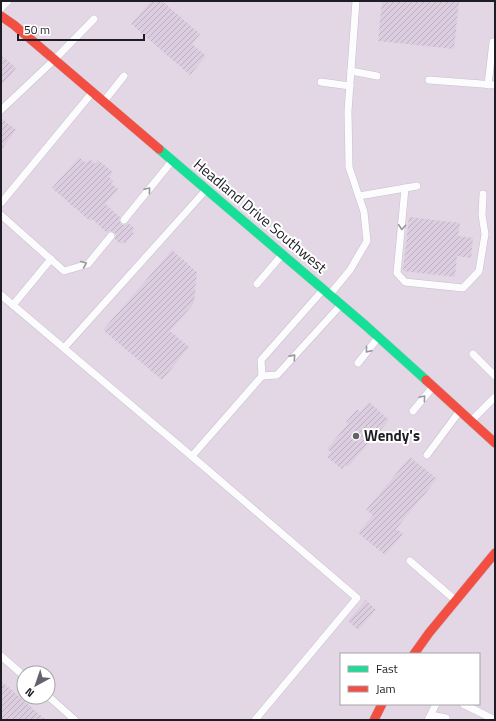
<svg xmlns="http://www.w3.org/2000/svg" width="496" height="721" font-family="'Titillium Web',sans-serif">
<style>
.commercial{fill:#e3d7e5;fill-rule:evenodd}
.building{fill:url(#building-hatch)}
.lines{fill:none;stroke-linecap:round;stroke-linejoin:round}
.lane-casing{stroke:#c4c1cb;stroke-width:8}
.fast-casing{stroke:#c4c1cb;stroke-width:10}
.jam-casing{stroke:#c4c1cb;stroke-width:10}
.lane{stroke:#fcfbfd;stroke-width:7}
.fast{stroke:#16e098;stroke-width:9}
.jam{stroke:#f24e42;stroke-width:9}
.oneway{stroke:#98979b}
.poi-dot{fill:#65626c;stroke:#fff;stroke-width:1.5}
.labels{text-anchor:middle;stroke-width:4;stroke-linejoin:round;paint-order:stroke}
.street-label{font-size:15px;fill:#1e1c24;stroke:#fff}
.poi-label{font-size:15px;font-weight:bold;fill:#1e1c24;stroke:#fff;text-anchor:start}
</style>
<defs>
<pattern id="building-hatch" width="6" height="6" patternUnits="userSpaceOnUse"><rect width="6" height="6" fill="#dccee0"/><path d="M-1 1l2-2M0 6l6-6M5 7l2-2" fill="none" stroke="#bcb0c0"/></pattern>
</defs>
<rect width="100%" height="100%" fill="#e8e5f1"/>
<!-- commercial -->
<path class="commercial" d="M1,1H495V720H1ZM341,654H479V704H341ZM24,673H48V697H24Z"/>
<!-- building -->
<g class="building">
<polygon points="151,1 162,1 200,34 192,44 206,56 190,75 131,24"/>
<polygon points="382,1 459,1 454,49 378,41"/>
<polygon points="1,55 16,68 1,86"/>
<polygon points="1,118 16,130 1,150"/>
<polygon points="79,157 86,163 90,159 95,164 98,160 113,172 109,177 113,181 111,183 118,189 105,204 120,217 119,220 121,224 124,225 128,223 135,229 132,232 134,233 125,244 123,242 121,244 115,239 116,235 114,232 110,231 107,233 92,219 90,221 52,188"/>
<polygon points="409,217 460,223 458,236 473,238 471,258 457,256 455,277 403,271"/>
<polygon points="172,250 197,272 194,303 170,331 189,347 162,380 103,330"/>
<polygon points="369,402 389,420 348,467 345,465 342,469 327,457 331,452 327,449 348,424 346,422 357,409 360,412"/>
<polygon points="410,457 437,479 396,529 403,534 385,555 358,533 373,515 366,510"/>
<polygon points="366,600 376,610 358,630 348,621"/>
<polygon points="1,681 46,720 1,720"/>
</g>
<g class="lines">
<!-- lane casing -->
<g class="lane-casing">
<g id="lane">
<polyline points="1,8 8,1"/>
<polyline points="351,71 377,76"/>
<polyline points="429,80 495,85"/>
<polyline points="321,82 350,86"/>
<polyline points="488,85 493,42"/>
<polyline points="105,100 124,76"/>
<polyline points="1,110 54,60 94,19"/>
<polyline points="405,188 397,273 405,282 463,288 479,271 485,234 482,215 483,194"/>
<polyline points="359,196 417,186"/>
<polyline points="1,203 91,94"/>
<polyline points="1,215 64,271 88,264 111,236"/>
<polyline points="124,220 172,161"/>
<polyline points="257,284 281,256"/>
<polyline points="331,293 350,270 367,241 364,212 349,167 348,111 356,1"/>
<polyline points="1,295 202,465 357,598 255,720"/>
<polyline points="13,305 51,259"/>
<polyline points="64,348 205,191"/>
<polyline points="473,354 495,376"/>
<polyline points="358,363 377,339"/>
<polyline points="262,376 277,375 339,307"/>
<polyline points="413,411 432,388"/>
<polyline points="472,420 495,397"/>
<polyline points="427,455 459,412"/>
<polyline points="192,456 262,376 261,360 322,291"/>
<polyline points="410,561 454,599"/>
<polyline points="1,656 24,676"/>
<polyline points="48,696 75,720"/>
<polyline points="463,704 495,720"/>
<polyline points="431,715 446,718"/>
<polyline points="428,720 436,704"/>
</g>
</g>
<!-- fast casing -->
<g class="fast-casing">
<polyline id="fast" points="159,149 365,325 426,380"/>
</g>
<!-- jam casing -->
<g class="jam-casing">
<g id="jam">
<polyline points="1,16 14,25 159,149"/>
<polyline points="426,380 495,443"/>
<polyline points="414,654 429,633 495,553"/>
<polyline points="374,720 382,704"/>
</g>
</g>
<!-- lane -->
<use href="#lane" class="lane"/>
<!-- fast -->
<use href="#fast" class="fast"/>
<!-- jam -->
<use href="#jam" class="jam"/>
</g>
<!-- one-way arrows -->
<defs><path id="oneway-chevron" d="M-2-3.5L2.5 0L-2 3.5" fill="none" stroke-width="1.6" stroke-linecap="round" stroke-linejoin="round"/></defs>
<g class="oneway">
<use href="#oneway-chevron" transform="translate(148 190) rotate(-50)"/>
<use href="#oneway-chevron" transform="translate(402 227) rotate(94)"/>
<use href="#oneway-chevron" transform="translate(84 264) rotate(-23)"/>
<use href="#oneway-chevron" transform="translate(368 350) rotate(129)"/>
<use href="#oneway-chevron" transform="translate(293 357) rotate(-48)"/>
<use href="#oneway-chevron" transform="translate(423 398) rotate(-50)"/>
</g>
<!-- markers -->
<circle class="poi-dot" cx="356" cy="436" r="4"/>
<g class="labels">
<!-- street labels -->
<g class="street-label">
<text transform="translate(260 216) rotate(40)" y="5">Headland Drive Southwest</text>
</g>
<!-- poi labels -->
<g class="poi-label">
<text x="364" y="441">Wendy's</text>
</g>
</g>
<!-- border -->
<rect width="496" height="721" fill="none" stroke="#1e1c24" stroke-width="4"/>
<!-- legend -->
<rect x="340" y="653" width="140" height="52" fill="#ffffff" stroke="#a5a4a7"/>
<rect x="348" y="666" width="20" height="6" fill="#16e098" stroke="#a5a4a7"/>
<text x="376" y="673" font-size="12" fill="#1e1c24">Fast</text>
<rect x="348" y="686" width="20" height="6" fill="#f24e42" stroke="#a5a4a7"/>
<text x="376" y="693" font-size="12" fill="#1e1c24">Jam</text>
<!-- north arrow -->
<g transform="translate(36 685) rotate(220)"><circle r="19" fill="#ffffff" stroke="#a5a4a7"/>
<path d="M0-3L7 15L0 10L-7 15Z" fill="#65626c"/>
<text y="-6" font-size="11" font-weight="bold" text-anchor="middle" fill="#1e1c24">N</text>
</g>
<!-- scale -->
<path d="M18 34v6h126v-6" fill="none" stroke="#1e1c24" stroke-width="2"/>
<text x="24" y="34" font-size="12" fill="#1e1c24" stroke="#ffffff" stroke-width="3" paint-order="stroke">50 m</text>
</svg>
